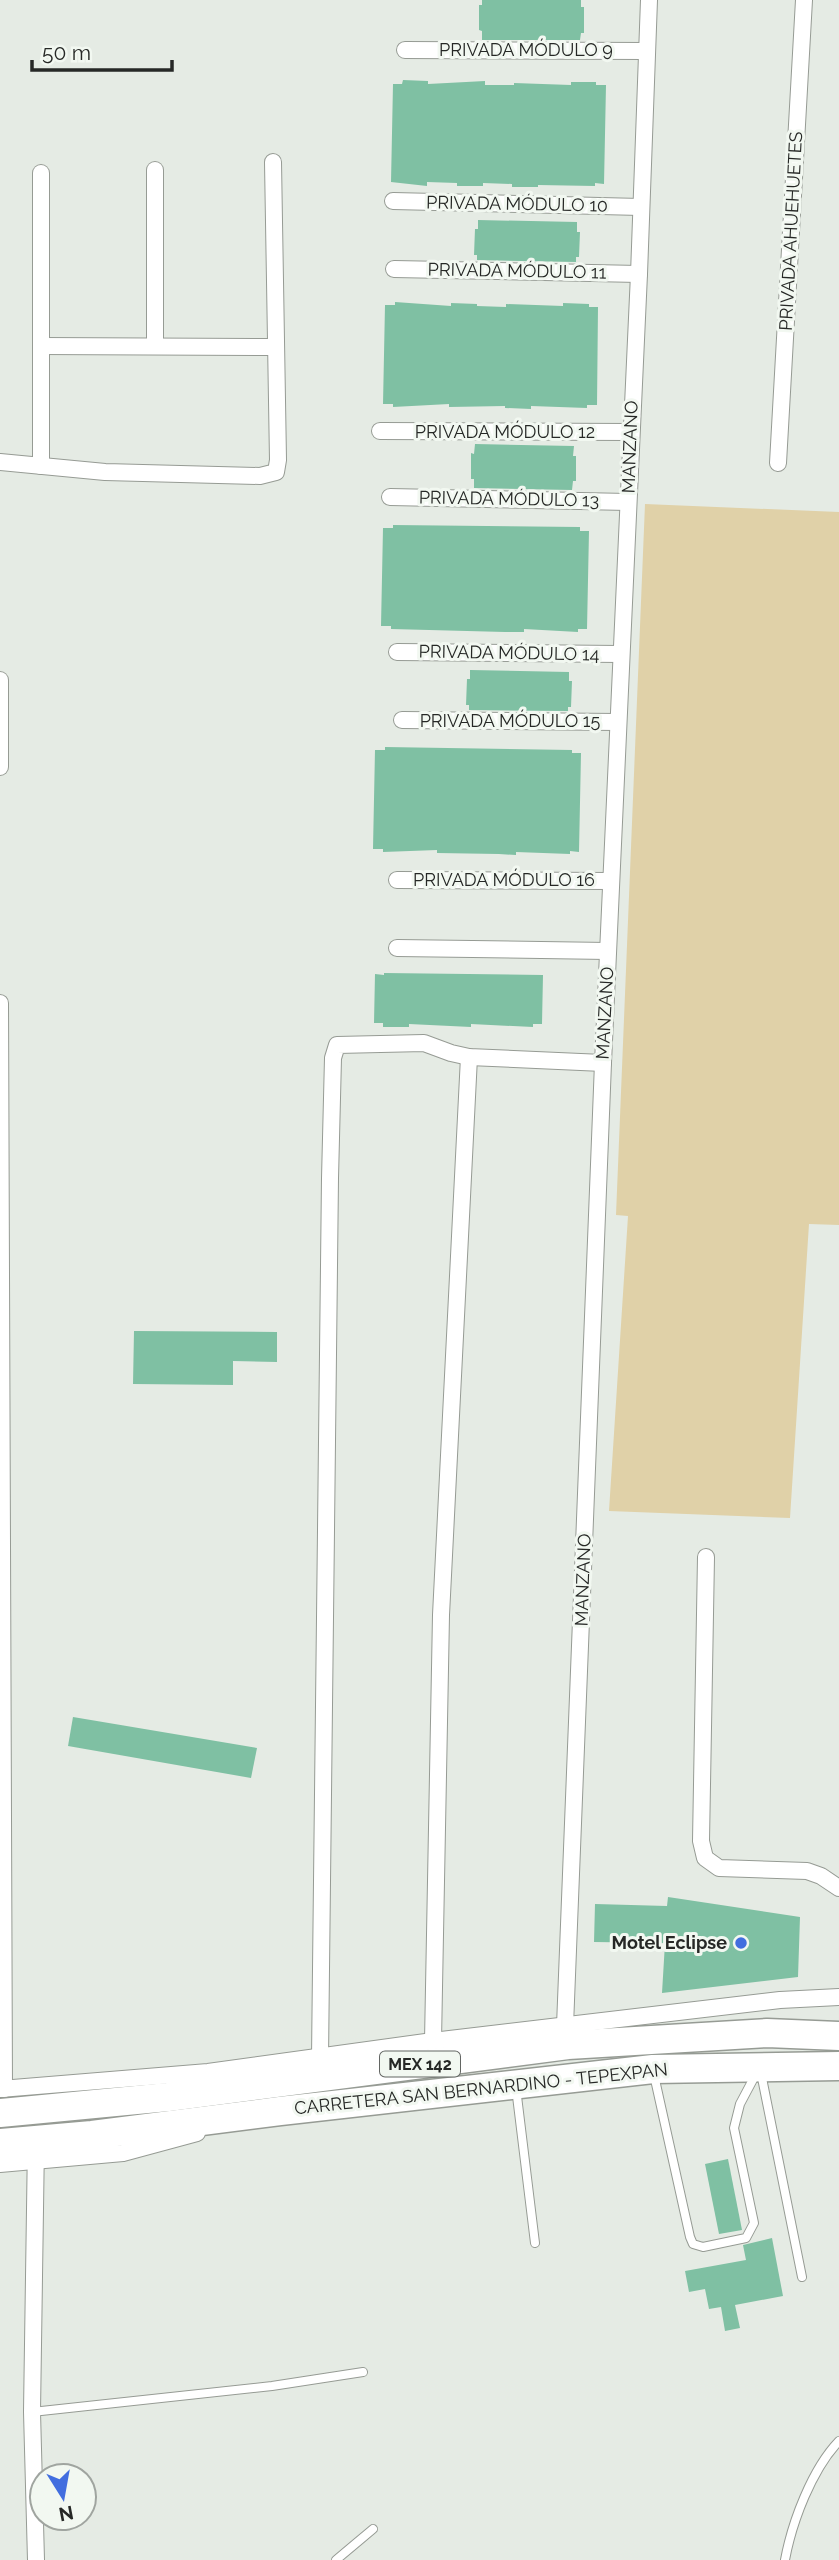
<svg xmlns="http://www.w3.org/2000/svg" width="839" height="2560" font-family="Raleway,sans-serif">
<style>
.green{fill:#e0d1a8}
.building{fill:#7fc0a3}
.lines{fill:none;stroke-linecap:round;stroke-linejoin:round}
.lane-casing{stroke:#969b94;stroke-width:10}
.street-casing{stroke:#969b94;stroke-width:18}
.highway-casing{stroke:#969b94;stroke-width:31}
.lane{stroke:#fff;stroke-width:8}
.street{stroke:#fff;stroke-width:16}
.highway{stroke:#fff;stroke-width:28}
.poi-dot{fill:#426edf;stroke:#f2f8f1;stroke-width:2.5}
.labels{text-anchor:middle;stroke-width:6;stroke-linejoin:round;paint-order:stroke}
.shield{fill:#f2f8f1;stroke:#636663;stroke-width:2}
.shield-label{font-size:16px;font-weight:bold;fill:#262826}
.street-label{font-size:18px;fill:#262826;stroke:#f2f8f1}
.poi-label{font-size:18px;font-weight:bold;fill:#262826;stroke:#f2f8f1;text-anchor:end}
</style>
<rect width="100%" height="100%" fill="#e5ebe4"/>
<!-- green -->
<polygon class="green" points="645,504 839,512 839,1225 809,1224 790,1518 609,1511 628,1216 616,1215"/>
<!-- building -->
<g class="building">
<polygon points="482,0 581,0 581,7 584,7 584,33 581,33 580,40 482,40 482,31 479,30 479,5 482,5"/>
<polygon points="403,80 428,81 428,84 485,81 485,85 514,85 514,83 571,85 571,82 596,82 596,85 606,85 604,184 595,183 595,186 538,185 538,187 512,187 512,184 483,183 483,186 457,186 457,183 427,182 427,186 391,182 393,84 402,84"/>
<polygon points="478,220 577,222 577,232 580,232 579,257 576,257 576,262 477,260 477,255 474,255 475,229 478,229"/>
<polygon points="395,302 451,306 451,303 477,304 477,306 506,307 506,304 563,306 563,303 589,304 589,307 598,307 597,405 587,405 587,408 531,406 531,409 505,408 505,406 449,407 449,404 393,407 393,404 383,404 385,305 395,305"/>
<polygon points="475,444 574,446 573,456 576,456 576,481 573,481 572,490 474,488 474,479 471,479 471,453 474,454"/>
<polygon points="393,525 580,527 580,531 589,531 587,629 578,629 578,632 524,629 524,632 505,632 391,629 391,626 381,626 383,528 393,528"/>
<polygon points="470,670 569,672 569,681 572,681 571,707 568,707 568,711 469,710 469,705 466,705 467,679 470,679"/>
<polygon points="385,747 572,750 572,753 581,753 579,852 570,851 570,854 516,852 516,855 499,854 437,853 437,850 383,852 383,849 373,849 375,750 385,750"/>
<polygon points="384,973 543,975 542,1024 533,1024 533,1027 471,1024 471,1027 409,1024 409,1027 383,1027 383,1023 374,1023 375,974 384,975"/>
<polygon points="134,1331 277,1332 277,1362 233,1361 233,1385 133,1384"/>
<polygon points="73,1717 257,1748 251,1778 68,1746"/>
<polygon points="668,1897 800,1917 798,1977 662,1993 665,1943 594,1942 595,1904 667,1906"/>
<polygon points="728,2159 742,2230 719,2234 705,2164"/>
<polygon points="772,2238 783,2296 735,2305 740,2328 725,2331 721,2307 709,2309 705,2289 689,2292 685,2271 746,2260 743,2245"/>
</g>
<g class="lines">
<!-- lane casing -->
<g class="lane-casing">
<g id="lane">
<polyline points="761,2073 802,2277"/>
<polyline points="654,2075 690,2237 693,2244 703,2247 746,2238 754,2223 734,2128 740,2104 757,2072"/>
<polyline points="516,2088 535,2243"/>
<polyline points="32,2412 272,2386 363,2372"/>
<polyline points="336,2560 373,2529"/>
<path d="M785,2560C792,2522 812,2469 839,2441"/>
</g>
</g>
<!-- street casing -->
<g class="street-casing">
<g id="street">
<polyline points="405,50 647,51"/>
<polyline points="155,170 155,345"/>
<polyline points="41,173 41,466"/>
<polyline points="393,201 641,207"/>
<polyline points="394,269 639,274"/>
<polyline points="41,346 276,347"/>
<polyline points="380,431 630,432"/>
<polyline points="0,462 105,472 260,476 276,472 278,460 273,162"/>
<polyline points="778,463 804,0"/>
<polyline points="390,497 628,502"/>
<polyline points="397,652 621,654"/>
<polyline points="0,680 0,767"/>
<polyline points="402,720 618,722"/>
<polyline points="397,880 611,881"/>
<polyline points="397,948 608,951"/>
<polyline points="0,1003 4,2089"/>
<polyline points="706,1557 701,1841 705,1858 719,1868 807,1871 821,1876 839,1888"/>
<polyline points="565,2026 603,1063 639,274 649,0"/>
<polyline points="433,2041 441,1615 469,1057"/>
<polyline points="320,2058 330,1178 333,1058 337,1045 424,1043 451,1053 469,1057 603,1063"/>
<polyline points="0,2089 208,2072 433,2041 780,2000 839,1997"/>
<polyline points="36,2142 32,2412 36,2560"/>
<polyline points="0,2164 123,2153 197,2133"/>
</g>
</g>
<!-- highway casing -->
<g class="highway-casing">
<g id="highway">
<polyline points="0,2113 168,2097 568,2045 767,2033 839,2036"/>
<polyline points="0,2143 92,2135 280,2111 653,2069 839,2066"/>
</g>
</g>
<!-- lane -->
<use href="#lane" class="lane"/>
<!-- street -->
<use href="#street" class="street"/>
<!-- highway -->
<use href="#highway" class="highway"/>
</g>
<!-- markers -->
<circle class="poi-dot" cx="741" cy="1943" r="7"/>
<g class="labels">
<!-- shield labels -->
<rect class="shield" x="380" y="2051.5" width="80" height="25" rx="5"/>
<g class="shield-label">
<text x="420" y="2070">MEX 142</text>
</g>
<!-- street labels -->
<g class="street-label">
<text x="526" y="56">PRIVADA MÓDULO 9</text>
<text transform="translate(517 204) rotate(1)" y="6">PRIVADA MÓDULO 10</text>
<text transform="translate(791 231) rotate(-87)" y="6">PRIVADA AHUEHUETES</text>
<text transform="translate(517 271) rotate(1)" y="6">PRIVADA MÓDULO 11</text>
<text x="505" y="438">PRIVADA MÓDULO 12</text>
<text transform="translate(630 447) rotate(-88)" y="6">MANZANO</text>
<text transform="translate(509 499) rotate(1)" y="6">PRIVADA MÓDULO 13</text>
<text transform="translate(509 653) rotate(1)" y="6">PRIVADA MÓDULO 14</text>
<text x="510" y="727">PRIVADA MÓDULO 15</text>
<text x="504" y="886">PRIVADA MÓDULO 16</text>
<text transform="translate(605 1013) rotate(-87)" y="6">MANZANO</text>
<text transform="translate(583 1580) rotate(-88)" y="6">MANZANO</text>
<text transform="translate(481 2089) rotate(-6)" y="6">CARRETERA SAN BERNARDINO - TEPEXPAN</text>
</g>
<!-- poi labels -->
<g class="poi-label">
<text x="727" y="1949">Motel Eclipse</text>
</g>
</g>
<!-- north arrow -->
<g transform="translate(63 2497) rotate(169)"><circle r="33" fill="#f2f8f1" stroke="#a0a5a0" stroke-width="2"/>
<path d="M0-5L12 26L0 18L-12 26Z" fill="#426edf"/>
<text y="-10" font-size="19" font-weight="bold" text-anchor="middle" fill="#262826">N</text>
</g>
<!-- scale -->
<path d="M32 60v10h140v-10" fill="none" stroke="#262826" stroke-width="3.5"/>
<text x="42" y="60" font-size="21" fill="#262826" stroke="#f2f8f1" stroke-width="5" paint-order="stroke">50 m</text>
</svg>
